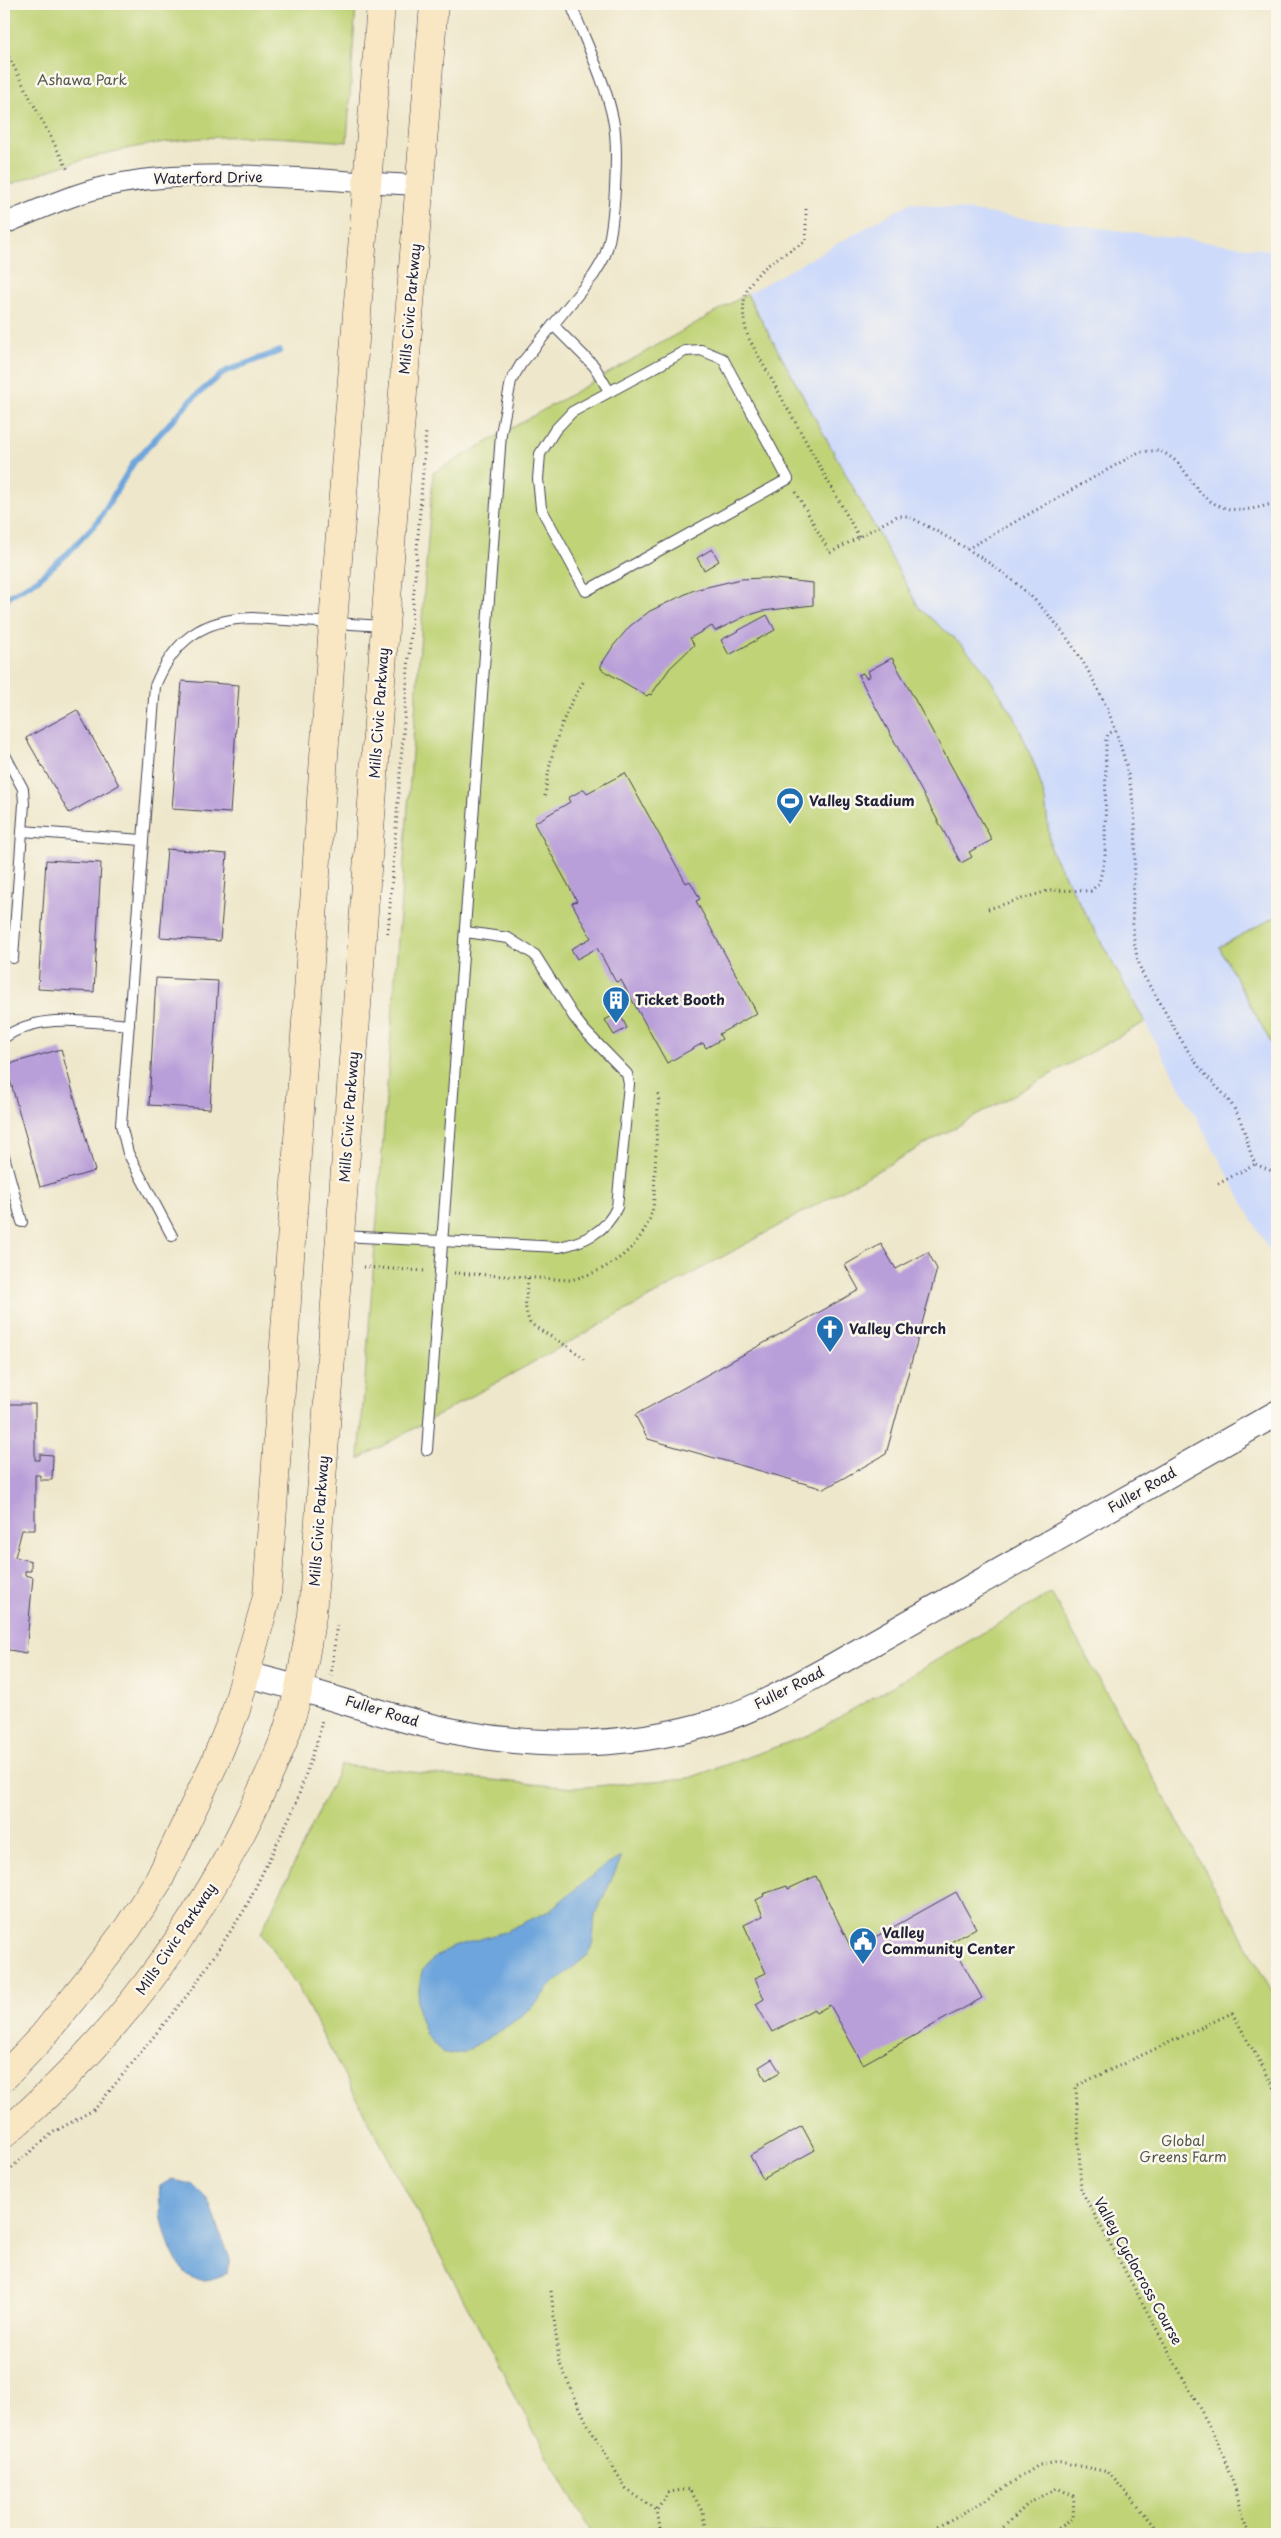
<svg xmlns="http://www.w3.org/2000/svg" width="1281" height="2538" font-family="'Playpen Sans',sans-serif">
<style>
.built{fill:#cedafa}
.green{fill:#c0d377;stroke:#717a59}
.water{fill:#6da5dc;stroke:#48648c}
.lines{fill:none;stroke-linecap:round;stroke-linejoin:round}
.stream{stroke:#6da5dc;stroke-width:6}
.building{fill:#b99fd9}
.service-casing{stroke:#414051;stroke-width:12}
.minor-casing{stroke:#414051;stroke-width:22}
.tertiary-casing{stroke:#414051;stroke-width:27}
.secondary-casing{stroke:#414051;stroke-width:29}
.path{stroke:#414051;stroke-width:3;stroke-dasharray:1 4;stroke-linecap:butt}
.service{stroke:#fff;stroke-width:10}
.minor{stroke:#fff;stroke-width:20}
.tertiary{stroke:#fff;stroke-width:25}
.secondary{stroke:#f9e7c3;stroke-width:28}
.labels{text-anchor:middle;stroke-width:5;stroke-linejoin:round;paint-order:stroke}
.park-label{font-size:14px;fill:#51574d;stroke:#fbf7ec}
.street-label{font-size:14px;fill:#22223b;stroke:#fbf7ec}
.poi-label{font-size:14px;font-weight:bold;fill:#22223b;stroke:#fbf7ec;text-anchor:start}
</style>
<rect width="100%" height="100%" fill="#fbf7ec"/>
<filter id="ink" filterUnits="userSpaceOnUse"><feTurbulence type="fractalNoise" baseFrequency=".02" numOctaves="2"/><feDisplacementMap in="SourceGraphic" scale="10" xChannelSelector="R" yChannelSelector="G"/><feConvolveMatrix kernelMatrix="1 2 1 2 8 2 1 2 1" color-interpolation-filters="sRGB"/></filter>
<filter id="wash" filterUnits="userSpaceOnUse"><feTurbulence type="fractalNoise" baseFrequency=".0096" numOctaves="4" result="noise"/><feDisplacementMap in="SourceGraphic" scale="20" xChannelSelector="R" yChannelSelector="G"/><feGaussianBlur stdDeviation="1.12" result="paint"/><feColorMatrix in="noise" values="0 0 0 0 0 0 0 0 0 0 0 0 0 0 0 0 0 1.4 0 .05"/><feComposite in="paint" operator="in"/></filter>
<g filter="url(#wash)">
<rect width="100%" height="100%" fill="#eee7cb"/>
<!-- built -->
<polygon class="built" points="910,203 1277,251 1277,1265 747,294"/>
<!-- green -->
<g class="green">
<path d="M4,4H356L347,142C305,139 263,135 221,137C145,140 74,159 4,187Z"/>
<polygon points="747,294 919,608 964,647 983,668 1014,716 1037,771 1045,800 1051,851 1145,1022 359,1459 433,473"/>
<polygon points="1277,916 1277,1054 1219,947"/>
<polygon points="1051,1593 1277,2000 1277,2534 592,2534 532,2428 296,1984 261,1933 341,1765 573,1788 689,1778 809,1735"/>
</g>
<!-- water -->
<g class="water">
<polygon points="622,1857 595,1915 593,1941 589,1954 549,1987 535,2005 505,2028 462,2053 443,2054 426,2035 419,2016 417,2001 422,1971 435,1957 453,1947 504,1932 547,1912 603,1867"/>
<path d="M172,2179L193,2185L208,2200L230,2259L226,2274C217,2277 206,2282 196,2279C171,2273 156,2207 160,2186Z"/>
</g>
<g class="lines">
<!-- stream -->
<polyline class="stream" points="4,599 37,580 68,553 98,521 134,462 193,398 226,371 280,351"/>
</g>
<g id="blocks">
<!-- building -->
<g class="building">
<polygon points="712,549 719,561 704,570 697,558"/>
<polygon points="765,578 813,583 813,605 763,611 746,616 715,631 712,626 690,638 694,645 670,668 651,695 649,694 647,696 601,669 601,665 614,645 630,626 650,611 694,590 741,579"/>
<polygon points="767,615 775,630 729,655 721,640"/>
<polygon points="892,658 992,840 969,852 972,857 961,863 858,675 863,673 866,678 870,676 868,671"/>
<polygon points="182,681 239,685 230,813 172,809"/>
<polygon points="77,710 119,785 69,813 26,738"/>
<polygon points="625,773 686,883 690,881 700,899 696,901 757,1013 719,1034 722,1039 706,1048 703,1043 667,1063 621,980 616,982 597,948 577,959 571,949 591,938 572,903 577,901 534,823 570,802 568,798 584,789 587,793"/>
<polygon points="167,849 227,854 220,941 160,937"/>
<polygon points="46,860 101,863 94,992 38,989"/>
<polygon points="156,978 218,981 210,1109 149,1105"/>
<polygon points="619,1012 627,1028 614,1035 605,1020"/>
<polygon points="61,1049 95,1171 40,1187 6,1065"/>
<polygon points="881,1244 896,1269 928,1252 937,1269 886,1454 824,1489 648,1439 635,1415 859,1290 845,1265"/>
<polygon points="4,1404 35,1404 35,1460 40,1460 40,1454 53,1455 52,1480 40,1480 40,1475 35,1475 35,1530 22,1530 15,1557 31,1561 31,1571 25,1571 25,1575 33,1577 26,1653 4,1649"/>
<polygon points="816,1876 852,1950 956,1892 976,1928 951,1942 982,1998 863,2064 830,2005 816,2013 814,2009 772,2032 756,2004 764,1999 755,1978 766,1973 744,1925 763,1916 756,1900 764,1896 763,1894 787,1886 788,1889"/>
<polygon points="772,2059 780,2072 766,2080 759,2067"/>
<polygon points="802,2126 815,2150 763,2179 750,2156"/>
</g>
</g>
</g>
<g filter="url(#ink)">
<use href="#blocks" fill-opacity="0" stroke="#414051" stroke-width="1"/>
<g class="lines">
<!-- service casing -->
<g class="service-casing">
<g id="service">
<polyline points="553,325 594,366 609,391"/>
<polygon points="701,350 723,359 788,479 586,591 541,508 538,479 540,454 555,430 572,412 685,351"/>
<polyline points="4,753 23,789 24,804 13,958"/>
<polyline points="22,831 142,840"/>
<path d="M4,1038C39,1012 88,1022 129,1025"/>
<polyline points="4,1156 22,1222"/>
<path d="M172,1236L128,1153L121,1125L155,686C174,640 202,619 252,618L384,626"/>
<path d="M341,1236L559,1247C584,1242 606,1232 617,1207L629,1084L627,1074L585,1031L574,1017L535,955L508,938L466,932"/>
<path d="M427,1450L501,434L511,381L521,364L594,275C598,268 604,260 606,252C615,226 619,146 613,119C605,80 585,41 571,4"/>
</g>
</g>
<!-- minor casing -->
<g class="minor-casing">
<path id="minor" d="M4,224C42,208 81,190 122,183C220,166 321,182 420,185"/>
</g>
<!-- tertiary casing -->
<g class="tertiary-casing">
<path id="tertiary" d="M247,1675C306,1688 363,1709 422,1724C519,1749 621,1751 718,1721C758,1708 794,1687 831,1667L1277,1413"/>
</g>
<!-- secondary casing -->
<g class="secondary-casing">
<g id="secondary">
<polyline points="4,2077 42,2037 92,1975 127,1929 159,1880 214,1764 236,1710 267,1596 333,624 381,4"/>
<path d="M4,2134C109,2045 194,1934 253,1809C267,1779 283,1747 292,1715C302,1683 306,1648 312,1615L394,505L434,4"/>
</g>
</g>
<!-- path -->
<g class="path">
<polyline points="4,48 68,170"/>
<path d="M806,209V241C764,266 731,281 748,337L859,537"/>
<path d="M796,492L830,553L897,516H908C942,534 978,553 1008,577C1081,632 1130,734 1135,824C1138,871 1125,921 1140,967C1144,979 1153,990 1159,1001C1172,1024 1184,1047 1200,1068C1211,1082 1226,1094 1235,1110C1245,1126 1247,1147 1255,1164L1277,1173"/>
<path d="M967,549L1139,452C1145,452 1153,450 1159,451C1165,452 1173,459 1178,463C1186,472 1191,482 1199,491C1221,516 1249,512 1277,502"/>
<path d="M545,796C550,753 561,716 584,681"/>
<polyline points="988,909 1051,890 1091,891 1099,883 1105,858 1106,740 1108,734 1115,730"/>
<polyline points="388,933 426,431"/>
<polyline points="1218,1184 1255,1164"/>
<polyline points="363,1267 425,1271"/>
<path d="M454,1273L570,1280C606,1272 641,1250 652,1212C655,1200 654,1186 655,1173C656,1146 657,1119 659,1092"/>
<path d="M528,1278C527,1298 522,1304 530,1323C544,1334 578,1350 586,1362"/>
<polyline points="331,1676 337,1622"/>
<polyline points="4,2174 54,2132 95,2109 193,1988 245,1909 295,1806 319,1735 322,1719"/>
<polyline points="551,2291 559,2362 586,2421 626,2489 657,2510"/>
<polyline points="661,2534 657,2510 669,2492 690,2489 703,2513 708,2534"/>
<polyline points="924,2534 976,2506 1039,2465 1060,2462 1108,2472 1162,2534"/>
<polyline points="996,2534 1028,2504 1057,2488 1074,2496 1073,2519 1050,2534"/>
<polyline points="1248,2534 1236,2491 1218,2442 1081,2190 1076,2086 1232,2013 1277,2092"/>
</g>
<!-- service -->
<use href="#service" class="service"/>
<!-- minor -->
<use href="#minor" class="minor"/>
<!-- tertiary -->
<use href="#tertiary" class="tertiary"/>
<!-- secondary -->
<use href="#secondary" class="secondary"/>
</g>
</g>
<!-- icons -->
<defs>
<g id="stadium-pin" transform="scale(1.4375)"><path d="M0 17L-7.5 6A9.5 9.5 0 1 1 7.5 6Z" fill="#1f6fb2" stroke="#fbf7ec"/><path d="M0-5a6.5 5 0 1 0 0 10a6.5 5 0 1 0 0-10ZM-3.5-1.8h7v3.6h-7Z" fill="#fff"/></g>
<g id="building-pin" transform="scale(1.4375)"><path d="M0 17L-7.5 6A9.5 9.5 0 1 1 7.5 6Z" fill="#1f6fb2" stroke="#fbf7ec"/><path d="M-4-6H4V6H1V3H-1V6H-4ZM-2.5-4.3h1.7v1.8h-1.7ZM.8-4.3h1.7v1.8H.8ZM-2.5-1h1.7V.8h-1.7ZM.8-1h1.7V.8H.8Z" fill="#fff"/></g>
<g id="church-pin" transform="scale(1.4375)"><path d="M0 17L-7.5 6A9.5 9.5 0 1 1 7.5 6Z" fill="#1f6fb2" stroke="#fbf7ec"/><path d="M-1.2-6h2.4v3.5h3.3v2.4h-3.3V6h-2.4V-.1h-3.3v-2.4h3.3Z" fill="#fff"/></g>
<g id="civic-pin" transform="scale(1.4375)"><path d="M0 17L-7.5 6A9.5 9.5 0 1 1 7.5 6Z" fill="#1f6fb2" stroke="#fbf7ec"/><path d="M-.6-6.5H3V-4.5H.6V-3L4-1V1h2V6H-6V1h2V-1L-.6-3ZM-1.2 2.5V6h2.4V2.5Z" fill="#fff"/></g>
</defs>
<g fill-rule="evenodd">
<use href="#stadium-pin" x="790" y="801"/>
<use href="#building-pin" x="616" y="1000"/>
<use href="#church-pin" x="830" y="1329"/>
<use href="#civic-pin" x="863" y="1941"/>
</g>
<g class="labels">
<!-- park labels -->
<g class="park-label">
<text x="82" y="85">Ashawa Park</text>
<text x="1183" y="2146">Global<tspan x="1183" dy="16">Greens Farm</tspan></text>
</g>
<!-- street labels -->
<g class="street-label">
<text transform="translate(208 178) rotate(-1)" y="5">Waterford Drive</text>
<text transform="translate(410 309) rotate(-85)" y="5">Mills Civic Parkway</text>
<text transform="translate(379 713) rotate(-86)" y="5">Mills Civic Parkway</text>
<text transform="translate(349 1117) rotate(-86)" y="5">Mills Civic Parkway</text>
<text transform="translate(1142 1490) rotate(-30)" y="5">Fuller Road</text>
<text transform="translate(319 1521) rotate(-86)" y="5">Mills Civic Parkway</text>
<text transform="translate(789 1688) rotate(-27)" y="5">Fuller Road</text>
<text transform="translate(382 1711) rotate(17)" y="5">Fuller Road</text>
<text transform="translate(176 1939) rotate(-56)" y="5">Mills Civic Parkway</text>
<text transform="translate(1138 2271) rotate(61)" y="5">Valley Cyclocross Course</text>
</g>
<!-- poi labels -->
<g class="poi-label">
<text x="809" y="806">Valley Stadium</text>
<text x="635" y="1005">Ticket Booth</text>
<text x="849" y="1334">Valley Church</text>
<text x="882" y="1938">Valley<tspan x="882" dy="16">Community Center</tspan></text>
</g>
</g>
<!-- margin -->
<rect width="1281" height="2538" fill="none" stroke="#fbf7ec" stroke-width="20"/>
</svg>
